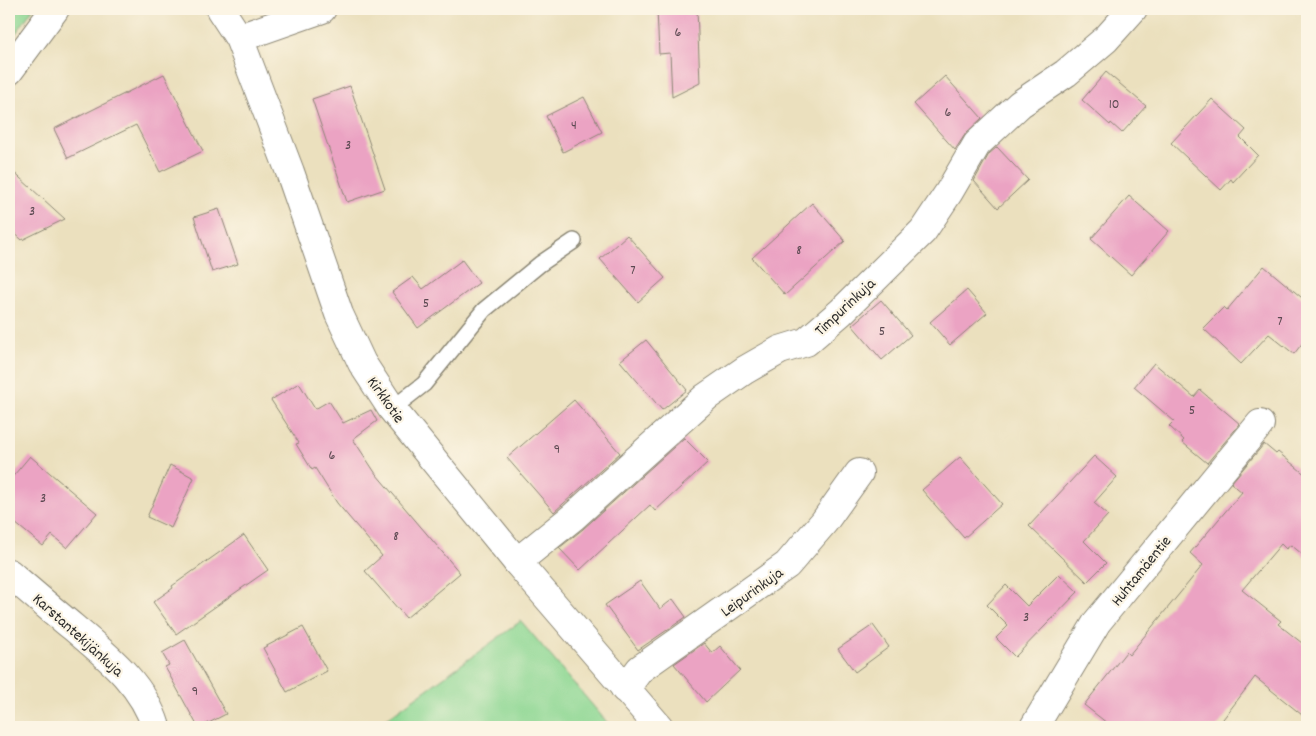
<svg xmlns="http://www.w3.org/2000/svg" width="1316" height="736" font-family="Dekko,sans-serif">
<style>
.green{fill:#8dd793;stroke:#5c815f}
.building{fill:#eba3c3}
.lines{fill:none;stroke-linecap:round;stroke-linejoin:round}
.service-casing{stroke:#8b8674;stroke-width:18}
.minor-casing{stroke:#8b8674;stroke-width:30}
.service{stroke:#fff;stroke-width:15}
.minor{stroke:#fff;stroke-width:28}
.labels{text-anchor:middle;stroke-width:4.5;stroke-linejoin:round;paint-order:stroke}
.number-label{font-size:14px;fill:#5b4951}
.street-label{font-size:16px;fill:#2b2b2b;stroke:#fcf5e5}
</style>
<rect width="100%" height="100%" fill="#fcf5e5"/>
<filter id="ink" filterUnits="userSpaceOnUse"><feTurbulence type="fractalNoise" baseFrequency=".02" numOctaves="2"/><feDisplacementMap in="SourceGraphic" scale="10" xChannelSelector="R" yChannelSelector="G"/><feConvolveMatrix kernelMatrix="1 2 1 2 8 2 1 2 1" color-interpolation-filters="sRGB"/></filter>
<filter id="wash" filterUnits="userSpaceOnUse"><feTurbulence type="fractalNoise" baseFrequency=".0096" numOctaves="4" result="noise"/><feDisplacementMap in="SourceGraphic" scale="20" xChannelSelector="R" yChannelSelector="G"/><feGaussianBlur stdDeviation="1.12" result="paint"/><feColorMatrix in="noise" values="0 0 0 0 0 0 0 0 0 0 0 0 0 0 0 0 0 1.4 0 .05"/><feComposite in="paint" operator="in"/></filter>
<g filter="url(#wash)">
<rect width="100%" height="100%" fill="#ebe0be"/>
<!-- green -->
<g class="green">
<polygon points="9,9 33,9 9,43"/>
<polygon points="521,621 611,727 356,727 386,719"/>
</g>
<g id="blocks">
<!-- building -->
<g class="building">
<polygon points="657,9 697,9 700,83 672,97 670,53 659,54"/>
<polygon points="1106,72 1146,106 1122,133 1111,123 1110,125 1082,100"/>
<polygon points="164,74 203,151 160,172 136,125 68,158 54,129"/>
<polygon points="945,76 982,118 966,133 955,150 914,104"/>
<polygon points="350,86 385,189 347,202 312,99"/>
<polygon points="584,97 602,132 563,152 546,116"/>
<polygon points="1212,99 1246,130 1240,137 1258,155 1233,182 1231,179 1221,190 1171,143"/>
<polygon points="997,147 1028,180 998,208 974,181 989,154"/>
<polygon points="9,168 65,219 22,240 9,228"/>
<polygon points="1129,196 1169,231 1131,275 1091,239"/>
<polygon points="812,203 845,241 785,295 752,258"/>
<polygon points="219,209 238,264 212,272 194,217"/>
<polygon points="627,235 665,278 638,302 600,259"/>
<polygon points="462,260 479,283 418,328 392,292 413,277 423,289"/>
<polygon points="1264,266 1307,302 1307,337 1294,354 1269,334 1241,364 1203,328 1224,307 1227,310"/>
<polygon points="967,290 987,313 950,345 930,322"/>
<polygon points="881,300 911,335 882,360 852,325"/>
<polygon points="646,340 687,390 662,410 620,361"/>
<polygon points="1154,363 1194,397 1200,390 1240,424 1207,463 1182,442 1184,440 1169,426 1174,421 1134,387"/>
<polygon points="299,383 315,409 329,401 343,423 371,410 377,421 353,439 376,474 460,573 406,618 365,571 382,556 337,503 315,468 312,470 296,444 299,443 271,400"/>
<polygon points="574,400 620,453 554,512 507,458"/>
<polygon points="684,438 708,462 655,511 650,505 580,570 559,548 583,529"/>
<polygon points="1264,444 1276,454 1278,452 1307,476 1307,558 1291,545 1286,549 1281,544 1242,590 1281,621 1278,624 1307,647 1307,719 1255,677 1217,727 1112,727 1084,705 1126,652 1129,655 1203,565 1190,553 1242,492 1231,483"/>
<polygon points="30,456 97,513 67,548 52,535 43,546 9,518 9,481"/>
<polygon points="1094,456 1117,477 1094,503 1108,515 1084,541 1106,563 1087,582 1029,526"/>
<polygon points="960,457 1002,504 964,538 922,490"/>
<polygon points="170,465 194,478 171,528 147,517"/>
<polygon points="244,535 268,570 176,634 153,602 173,588 172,586"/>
<polygon points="1059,574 1078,592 1015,657 996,638 1008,626 987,605 1006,585 1027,606"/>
<polygon points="640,581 660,609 673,599 686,617 638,650 605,605"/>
<polygon points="873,625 889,647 855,672 838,649"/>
<polygon points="303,627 327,671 287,692 263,648"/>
<polygon points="185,640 226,714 201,727 198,727 165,667 169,665 162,653"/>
<polygon points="704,643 712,653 720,646 740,670 706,702 674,664"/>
</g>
</g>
</g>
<g filter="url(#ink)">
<use href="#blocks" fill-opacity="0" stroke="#8b8674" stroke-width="1"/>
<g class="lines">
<!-- service casing -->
<g class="service-casing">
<polyline id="service" points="392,409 424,384 484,310 540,264 574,241"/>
</g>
<!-- minor casing -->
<g class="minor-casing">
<g id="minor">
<polyline points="220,9 239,38 290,172 339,314 362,363 392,409 517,562 659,727"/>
<polyline points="239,38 322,9"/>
<polyline points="9,71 55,9"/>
<polyline points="517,562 573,517 706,397 745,370 780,350 806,342 841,312 923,231 949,192 977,144 1020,104 1066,73 1106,39 1133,9"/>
<path d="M9,573C30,591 52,610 74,628C107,656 143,684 156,727"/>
<polyline points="625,689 640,669 787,565 824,522 859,473"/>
<polyline points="1034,727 1097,622 1260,424"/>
</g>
</g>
<!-- service -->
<use href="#service" class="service"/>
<!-- minor -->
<use href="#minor" class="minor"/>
</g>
</g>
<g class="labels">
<!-- number labels -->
<g class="number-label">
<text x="678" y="36">6</text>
<text x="1114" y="108">10</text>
<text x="948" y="116">6</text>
<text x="574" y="129">4</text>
<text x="348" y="149">3</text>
<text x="32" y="215">3</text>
<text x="799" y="254">8</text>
<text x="633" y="274">7</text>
<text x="426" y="307">5</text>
<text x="1280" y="325">7</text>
<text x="882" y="335">5</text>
<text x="1192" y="414">5</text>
<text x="557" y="453">9</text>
<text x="332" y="459">6</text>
<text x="43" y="502">3</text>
<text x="396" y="540">8</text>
<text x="1026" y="621">3</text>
<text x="195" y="695">9</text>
</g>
<!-- street labels -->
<g class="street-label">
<text transform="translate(844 306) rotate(-43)" y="6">Timpurinkuja</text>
<text transform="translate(387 399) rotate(55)" y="6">Kirkkotie</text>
<text transform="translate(1140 570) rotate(-51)" y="6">Huhtamäentie</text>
<text transform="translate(751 591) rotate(-36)" y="6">Leipurinkuja</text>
<text transform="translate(79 634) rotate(42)" y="6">Karstantekijänkuja</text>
</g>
</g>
<!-- margin -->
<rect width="1316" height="736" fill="none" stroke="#fcf5e5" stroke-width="30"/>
</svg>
